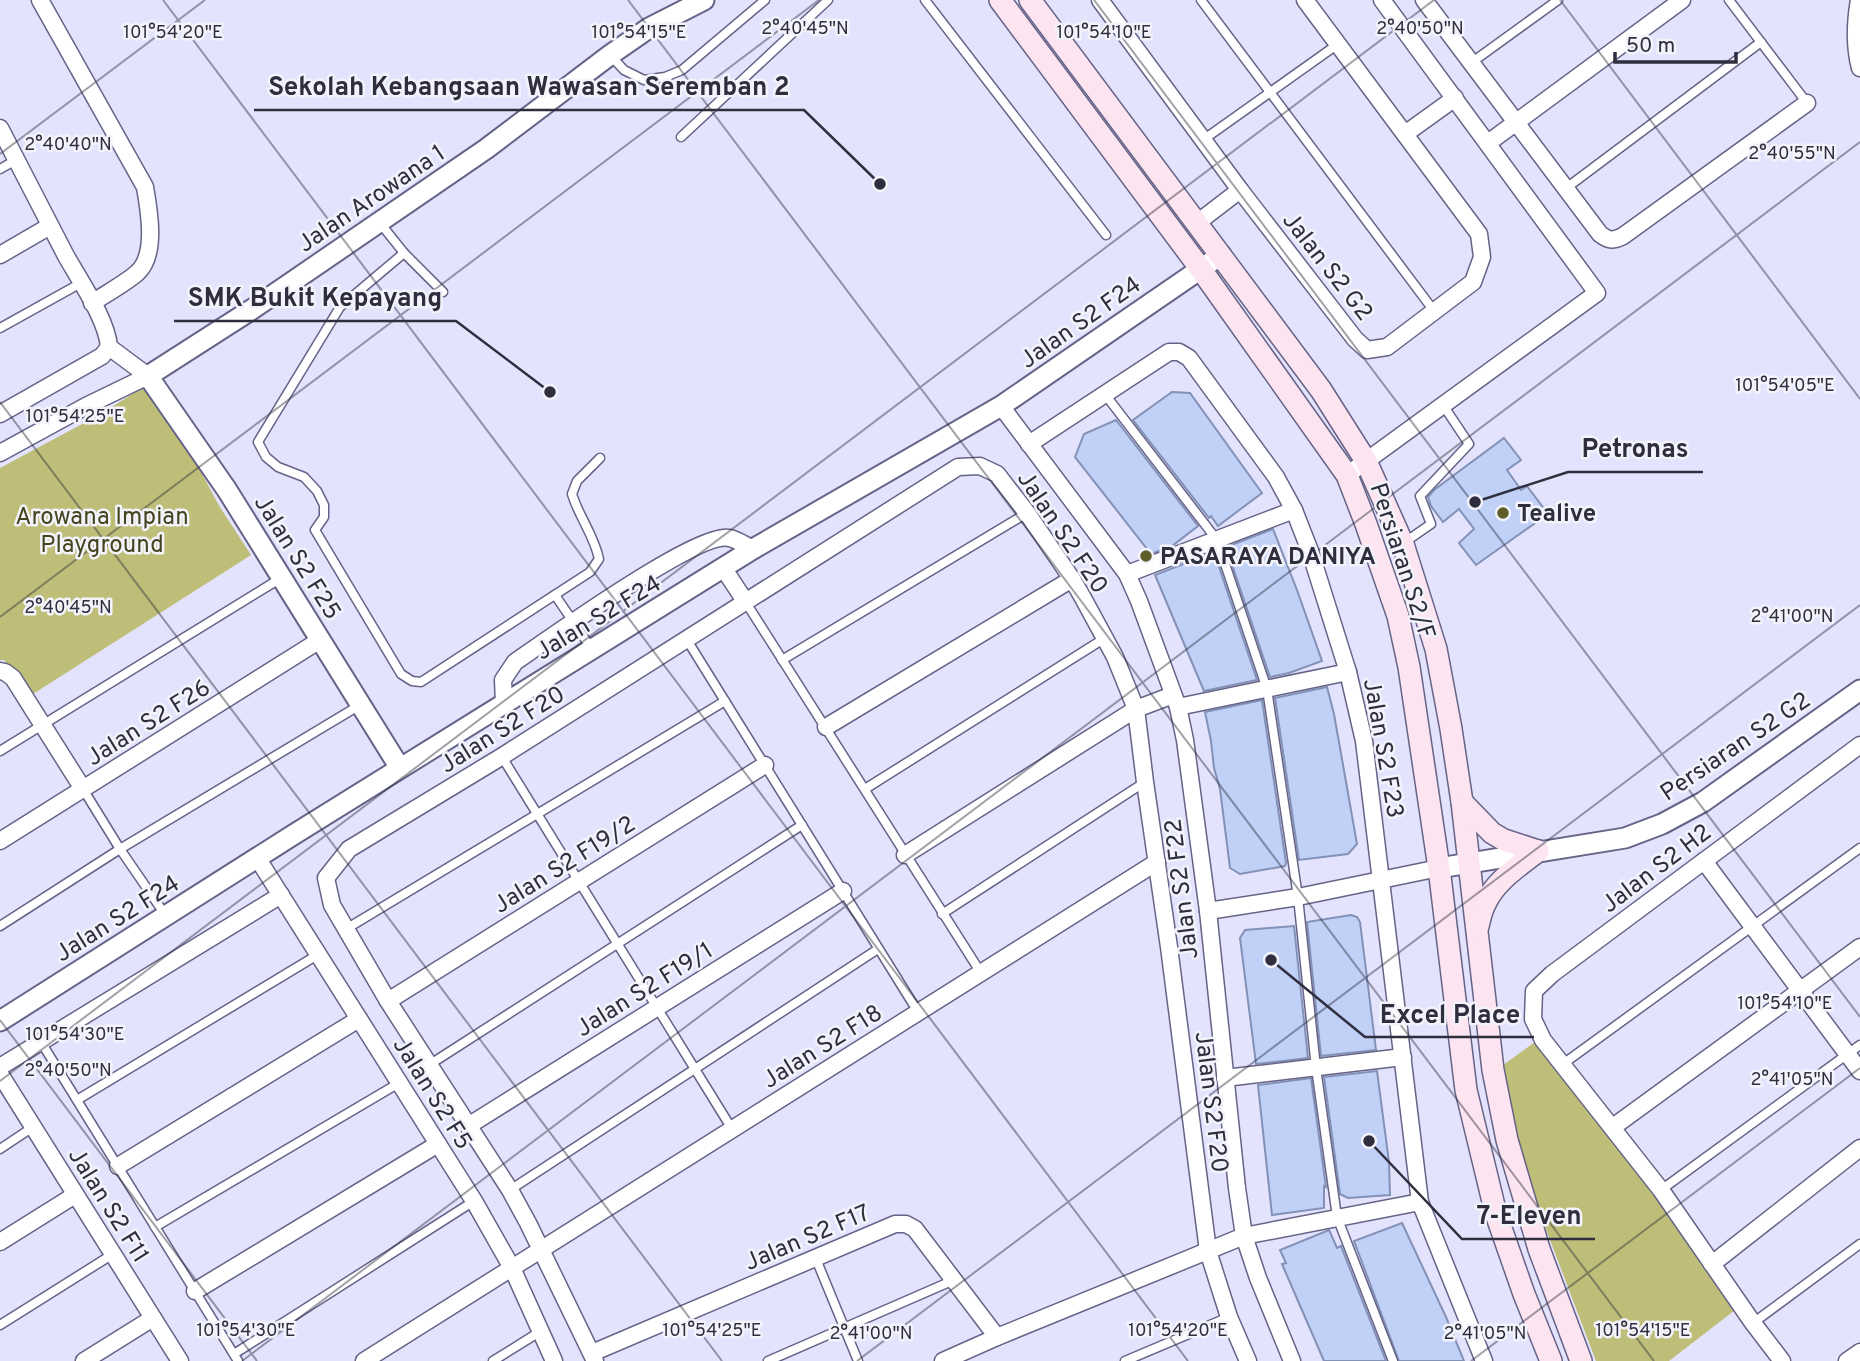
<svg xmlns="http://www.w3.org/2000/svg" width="1860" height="1361" font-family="Overpass,sans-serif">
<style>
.green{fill:#bfbe78}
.building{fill:#c0d0f7;stroke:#8391b6;stroke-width:2}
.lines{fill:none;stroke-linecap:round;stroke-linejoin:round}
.service-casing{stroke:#656387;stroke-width:11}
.minor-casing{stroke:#656387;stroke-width:19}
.tertiary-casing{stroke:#656387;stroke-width:23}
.secondary-casing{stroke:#656387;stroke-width:24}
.service{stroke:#fff;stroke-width:8}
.minor{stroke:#fff;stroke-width:16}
.tertiary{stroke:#fff;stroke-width:19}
.secondary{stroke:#fce4f0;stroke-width:21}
.ticks{fill:none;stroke:#2f2e3e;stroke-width:2;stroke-opacity:0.45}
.poi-dot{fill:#5f5d2a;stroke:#f3f3fb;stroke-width:2.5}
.labels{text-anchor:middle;stroke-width:5;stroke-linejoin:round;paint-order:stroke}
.street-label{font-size:24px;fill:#2f2e3e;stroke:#f3f3fb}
.poi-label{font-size:24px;font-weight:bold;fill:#2f2e3e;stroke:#f3f3fb;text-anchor:start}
.park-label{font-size:24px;fill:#44431d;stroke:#f3f3fb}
.ticks-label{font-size:18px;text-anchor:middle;fill:#2f2e3e;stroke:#f3f3fb;stroke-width:5;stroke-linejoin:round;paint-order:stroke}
.leader{fill:none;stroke:#2f2e3e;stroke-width:2.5}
.callout-dot{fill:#2f2e3e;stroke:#f3f3fb;stroke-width:2.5}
.callout-label{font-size:26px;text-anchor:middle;font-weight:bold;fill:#2f2e3e;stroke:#f3f3fb;stroke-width:5;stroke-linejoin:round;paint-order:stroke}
</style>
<rect width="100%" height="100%" fill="#e4e3fd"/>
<!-- green -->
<g class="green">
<polygon points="153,381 218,504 251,555 33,694 4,660 0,660 0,468 99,415"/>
<polygon points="1539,1039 1739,1307 1669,1361 1596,1361 1511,1137 1499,1068"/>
</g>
<!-- building -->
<g class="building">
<polygon points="1172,392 1190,393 1262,493 1218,526 1211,516 1209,518 1133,420"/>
<polygon points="1116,420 1198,526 1172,546 1151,554 1075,457 1084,434"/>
<polygon points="1504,438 1521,460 1507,470 1521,490 1527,486 1548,514 1476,565 1459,543 1474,529 1459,509 1443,522 1431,506 1428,497 1434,490"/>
<polygon points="1273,529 1297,590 1322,661 1289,673 1270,677 1226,547"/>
<polygon points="1214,552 1257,680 1204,691 1155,575"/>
<polygon points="1327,687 1334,714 1357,844 1348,854 1299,860 1275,698"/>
<polygon points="1262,700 1286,863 1285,866 1240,874 1230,868 1220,789 1214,768 1211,741 1205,712"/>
<polygon points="1351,915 1357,917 1360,922 1376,1050 1321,1056 1307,922"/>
<polygon points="1294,926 1308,1058 1256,1064 1240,938 1245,930"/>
<polygon points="1377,1071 1389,1162 1390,1195 1348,1198 1340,1194 1324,1077"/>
<polygon points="1311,1078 1326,1187 1324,1186 1324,1208 1272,1215 1258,1085"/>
<polygon points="1402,1223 1446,1317 1464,1361 1399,1361 1354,1241"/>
<polygon points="1329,1230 1337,1248 1341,1246 1386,1361 1324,1361 1298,1301 1282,1264 1286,1263 1280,1250"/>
</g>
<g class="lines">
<!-- service casing -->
<g class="service-casing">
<g id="service">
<polyline points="925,0 1106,235"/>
<polyline points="1201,0 1434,311"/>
<polyline points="1729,0 1807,103"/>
<polyline points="611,56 624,70 644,80 665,77 682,70 765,0"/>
<polyline points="1471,63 1558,0"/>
<polyline points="681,137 828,0"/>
<polyline points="1203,140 1338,44"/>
<polyline points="0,169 16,160"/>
<polyline points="1565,189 1761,42"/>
<polyline points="380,223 404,253"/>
<path d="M443,292L404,253L340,307L258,442L266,457L278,467L304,477L317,491L324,505V517L315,530L401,674L412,681L421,682L590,572L599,559C594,535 579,517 572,494L577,481L600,458"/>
<polyline points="0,328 81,283"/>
<polyline points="1104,393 1217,540 1267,689 1298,897 1316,1068 1337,1217 1393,1361"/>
<polyline points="1405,542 1431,524 1420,496 1469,444 1443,405"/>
<polyline points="555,595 591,648"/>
<polyline points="745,601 981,973"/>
<polyline points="687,640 918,1012"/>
<polyline points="782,660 1027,513"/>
<polyline points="0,751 281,578"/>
<polyline points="502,757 732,1129"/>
<polyline points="83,789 120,849 166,916"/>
<polyline points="865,789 1105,638"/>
<polyline points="942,914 1145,782"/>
<polyline points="0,926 120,849 360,705"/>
<polyline points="346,929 725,701"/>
<polyline points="41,1042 238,1361"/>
<polyline points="1563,1064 1860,848"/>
<polyline points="429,1065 802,825"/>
<polyline points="77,1100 319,954"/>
<polyline points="0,1149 33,1127"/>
<polyline points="510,1190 878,949"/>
<polyline points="1661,1190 1860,1045"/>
<polyline points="155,1227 399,1083"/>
<polyline points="816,1259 858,1361"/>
<polyline points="1753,1323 1860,1244"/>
<polyline points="0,1325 113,1254"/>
<polyline points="234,1354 474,1201"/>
<polyline points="493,1361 541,1331"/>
<polyline points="768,1361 954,1280"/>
<polyline points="1125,1361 1229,1317"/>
</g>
</g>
<!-- minor casing -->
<g class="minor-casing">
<g id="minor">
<path d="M40,0L145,187C149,210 157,254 138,272C129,281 104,295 92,303"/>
<polyline points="1100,0 1240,190 1355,339 1367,350 1387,347 1473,282 1482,257 1479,234 1305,0"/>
<path d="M1424,0L1600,234C1609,241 1613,241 1623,236L1807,103"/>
<path d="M1859,0C1855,23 1854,45 1860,68"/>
<path d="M0,128C22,170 43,212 65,254C78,278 107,319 109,347"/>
<polyline points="1405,134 1455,98"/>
<polyline points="1488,143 1682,0"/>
<polyline points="1197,223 1240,190"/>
<polyline points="0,255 50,226"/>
<polyline points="1001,406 1127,574 1139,601 1178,707 1185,740 1208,911 1237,1188 1244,1236 1258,1278 1292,1361"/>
<polyline points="0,414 102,356 109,347"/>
<polyline points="1029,444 1169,352 1179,352 1189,358 1276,477 1294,510 1310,551 1348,672 1364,741 1420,1202 1484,1361"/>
<polyline points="0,453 86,406 148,376 109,347"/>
<polyline points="1347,475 1597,293 1382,0"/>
<polyline points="724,569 745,601"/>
<polyline points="1127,574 1294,510"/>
<polyline points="0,671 5,672 13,678 83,789"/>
<path d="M504,703L503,680L515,662C547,640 699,531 729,538C737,539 746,546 753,549"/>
<polyline points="1178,707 1348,672"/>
<polyline points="826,727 1072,579"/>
<polyline points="0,841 320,640"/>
<polyline points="905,855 1136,709 1173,695"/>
<polyline points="258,859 474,1201 512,1268 554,1361"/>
<polyline points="1704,861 1860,1071"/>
<polyline points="1208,911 1298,897 1439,868"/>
<polyline points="388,1001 765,765"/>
<polyline points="0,1067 281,895"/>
<polyline points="0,1074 180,1361"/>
<polyline points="1225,1078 1403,1057"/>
<polyline points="468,1126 843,891"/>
<polyline points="1613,1127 1860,947"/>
<polyline points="118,1166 359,1019"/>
<polyline points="0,1242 75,1195"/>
<polyline points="1712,1264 1860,1148"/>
<polyline points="195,1291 438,1144"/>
<polyline points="592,1353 895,1224 906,1224 915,1229 997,1337"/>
<polyline points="84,1361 153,1318"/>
<polyline points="364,1361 1157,862"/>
<polyline points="595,1361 528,1223 510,1190 388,1001 332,905 326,878 349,849 501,757 958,467 980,466 997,474 1027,513 1072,579 1083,598 1115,657 1136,709 1145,782 1169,947 1208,1251 1229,1317 1248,1361"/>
<polyline points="943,1361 997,1337 1244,1236 1420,1202"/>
<polyline points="1782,1361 1753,1323 1661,1190 1543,1040 1533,1019 1534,991 1552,974 1860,745"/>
<polyline points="1847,1361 1860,1352"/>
</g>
</g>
<!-- tertiary casing -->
<g class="tertiary-casing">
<g id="tertiary">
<polyline points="400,768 227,490 148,376 251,310 486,149 610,55 649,28 704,0"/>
<polyline points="1439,868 1625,838 1662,824 1703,802 1860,690"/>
<polyline points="0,1021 293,835 753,549 1001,406 1221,255"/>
</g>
</g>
<!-- secondary casing -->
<g class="secondary-casing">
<g id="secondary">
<polyline points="1000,0 1200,268 1347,475 1366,524 1398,616 1409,667 1439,868 1466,1090 1496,1214 1524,1294 1551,1361"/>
<polyline points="1030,0 1321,390 1366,461 1403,544 1436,649 1451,729 1462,802 1493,1070 1507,1140 1539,1249 1581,1361"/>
<polyline points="1462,802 1492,833 1504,840 1538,851"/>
<path d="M1478,926C1480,919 1481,911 1485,904C1495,881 1519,866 1538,851"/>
</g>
</g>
<!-- service -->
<use href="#service" class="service"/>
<!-- minor -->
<use href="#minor" class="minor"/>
<!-- tertiary -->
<use href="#tertiary" class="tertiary"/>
<!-- secondary -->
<use href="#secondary" class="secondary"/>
</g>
<!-- ticks -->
<path class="ticks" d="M163,0L1188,1361M628,0L1654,1361M1094,0L1860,1017M1560,0L1860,399M0,154L205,0M0,402L722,1361M0,617L819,0M0,1020L257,1361M0,1081L1434,0M242,1361L1860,142M857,1361L1860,605M1471,1361L1860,1068"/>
<!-- markers -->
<g class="poi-dot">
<circle cx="1503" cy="513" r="7"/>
<circle cx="1146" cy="556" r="7"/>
</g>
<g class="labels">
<!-- street labels -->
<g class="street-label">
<text transform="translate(371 198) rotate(-34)" y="8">Jalan Arowana 1</text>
<text transform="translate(1328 266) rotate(52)" y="8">Jalan S2 G2</text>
<text transform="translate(1080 322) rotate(-35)" y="8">Jalan S2 F24</text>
<text transform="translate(1063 532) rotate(56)" y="8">Jalan S2 F20</text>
<text transform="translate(298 557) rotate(58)" y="8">Jalan S2 F25</text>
<text transform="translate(1403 561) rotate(72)" y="8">Persiaran S2/F</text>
<text transform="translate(598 617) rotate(-31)" y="8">Jalan S2 F24</text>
<text transform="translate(148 722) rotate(-32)" y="8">Jalan S2 F26</text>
<text transform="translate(502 729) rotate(-32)" y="8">Jalan S2 F20</text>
<text transform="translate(1735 746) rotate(-34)" y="8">Persiaran S2 G2</text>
<text transform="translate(1384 748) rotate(80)" y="8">Jalan S2 F23</text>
<text transform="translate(564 864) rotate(-32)" y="8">Jalan S2 F19/2</text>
<text transform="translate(1656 868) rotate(-37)" y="8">Jalan S2 H2</text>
<text transform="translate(1181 889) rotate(-97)" y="8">Jalan S2 F22</text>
<text transform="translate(117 918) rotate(-32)" y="8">Jalan S2 F24</text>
<text transform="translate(644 989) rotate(-32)" y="8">Jalan S2 F19/1</text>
<text transform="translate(822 1046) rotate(-32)" y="8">Jalan S2 F18</text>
<text transform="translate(433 1093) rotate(58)" y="8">Jalan S2 F5</text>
<text transform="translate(1212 1102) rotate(83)" y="8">Jalan S2 F20</text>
<text transform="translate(109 1205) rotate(58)" y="8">Jalan S2 F11</text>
<text transform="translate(807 1237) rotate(-23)" y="8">Jalan S2 F17</text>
</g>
<!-- poi labels -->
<g class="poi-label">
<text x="1517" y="521">Tealive</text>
<text x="1160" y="564">PASARAYA DANIYA</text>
</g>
<!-- park labels -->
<g class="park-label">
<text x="102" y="524">Arowana Impian<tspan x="102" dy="28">Playground</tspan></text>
</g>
</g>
<g class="ticks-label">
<text x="805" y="34">2°40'45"N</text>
<text x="1420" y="34">2°40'50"N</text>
<text x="173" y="38">101°54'20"E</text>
<text x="639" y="38">101°54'15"E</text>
<text x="1104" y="38">101°54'10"E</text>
<text x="68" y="150">2°40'40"N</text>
<text x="1792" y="159">2°40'55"N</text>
<text x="1785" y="391">101°54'05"E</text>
<text x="75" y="422">101°54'25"E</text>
<text x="68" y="613">2°40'45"N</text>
<text x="1792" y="622">2°41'00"N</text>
<text x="1785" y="1009">101°54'10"E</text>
<text x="75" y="1040">101°54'30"E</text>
<text x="68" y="1076">2°40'50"N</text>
<text x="1792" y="1085">2°41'05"N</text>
<text x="246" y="1336">101°54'30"E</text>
<text x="712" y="1336">101°54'25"E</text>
<text x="1178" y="1336">101°54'20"E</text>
<text x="1643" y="1336">101°54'15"E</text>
<text x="871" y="1339">2°41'00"N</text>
<text x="1485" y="1339">2°41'05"N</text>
</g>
<!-- callouts -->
<path class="leader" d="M880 184L804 110H254M550 392L456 321H174M1475 502L1568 472H1703M1271 960L1365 1037H1534M1369 1141L1462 1239H1595"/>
<g class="callout-dot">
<circle cx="880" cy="184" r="7"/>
<circle cx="550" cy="392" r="7"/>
<circle cx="1475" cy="502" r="7"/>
<circle cx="1271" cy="960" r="7"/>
<circle cx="1369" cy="1141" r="7"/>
</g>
<g class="callout-label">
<text x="529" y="95">Sekolah Kebangsaan Wawasan Seremban 2</text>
<text x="315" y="306">SMK Bukit Kepayang</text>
<text x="1635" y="457">Petronas</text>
<text x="1450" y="1023">Excel Place</text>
<text x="1529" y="1224">7-Eleven</text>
</g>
<!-- scale -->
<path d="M1615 52v10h121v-10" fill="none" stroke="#2f2e3e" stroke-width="3.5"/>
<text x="1626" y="52" font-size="21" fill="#2f2e3e" stroke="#f3f3fb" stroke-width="5" paint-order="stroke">50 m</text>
</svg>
